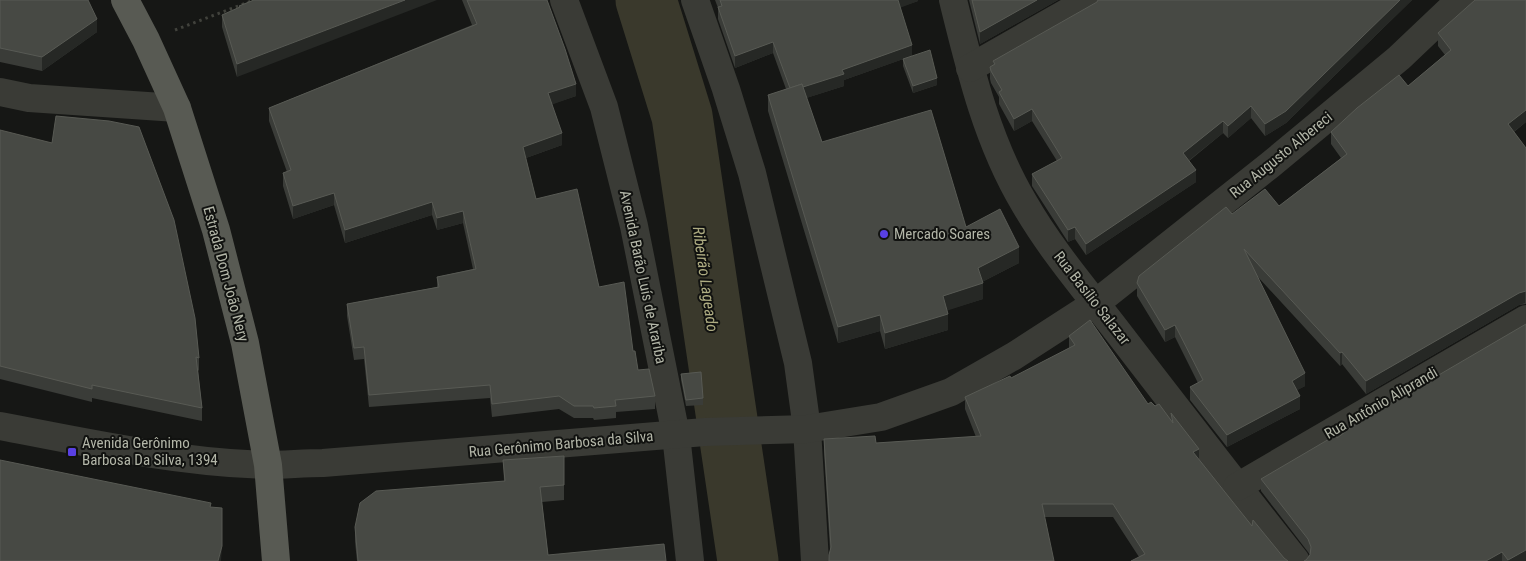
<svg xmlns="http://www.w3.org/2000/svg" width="1526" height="561" font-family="'Roboto Condensed',sans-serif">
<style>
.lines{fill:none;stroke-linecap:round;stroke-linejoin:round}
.river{stroke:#3a392c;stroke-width:61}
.path{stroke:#41423c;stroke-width:3;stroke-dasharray:2.5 4;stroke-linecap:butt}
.minor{stroke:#3a3b36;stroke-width:28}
.primary{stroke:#585a53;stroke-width:28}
.wall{fill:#3a3c38}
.shaded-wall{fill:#262825}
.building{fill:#474944;stroke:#585a54}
.poi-dot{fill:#5940e3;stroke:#111210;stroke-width:2}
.labels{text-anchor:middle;stroke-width:4;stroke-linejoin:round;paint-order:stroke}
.street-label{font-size:15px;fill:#b3b6a8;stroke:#111210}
.poi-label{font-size:15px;fill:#b3b6a8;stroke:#111210;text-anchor:start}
.water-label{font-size:16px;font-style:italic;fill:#aeac82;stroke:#111210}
</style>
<rect width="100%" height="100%" fill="#161715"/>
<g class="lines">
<!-- river -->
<polyline class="river" points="646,0 682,116 748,561"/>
<!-- path -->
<polyline class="path" points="175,30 254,0"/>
<!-- minor -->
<g class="minor">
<polyline points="564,0 604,107 634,226 676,435 690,561"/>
<polyline points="695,0 726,89 752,173 798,363 807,429 815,561"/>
<path d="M953,0C970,69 987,141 1024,203C1052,252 1090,295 1124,340C1181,414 1238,488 1296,561"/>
<polyline points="970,68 1089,0"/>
<polyline points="0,92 29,98 177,108"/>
<path d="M0,426C88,443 176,462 266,465C285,465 304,463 323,463L705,432L807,429L881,417L951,392L1014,356L1096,303L1270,165L1399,58L1460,0"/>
<polyline points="1237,487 1526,319"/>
</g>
<!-- primary -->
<polyline class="primary" points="125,0 146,40 177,108 216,230 245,343 268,465 276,561"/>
</g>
<!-- wall -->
<g class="wall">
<polygon points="0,0 97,32 42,71 0,62"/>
<polygon points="254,0 237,77 222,27 222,15 239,8 239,6"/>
<polygon points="462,0 547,0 576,96 552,104 562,145 526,158 536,199 599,287 633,351 638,370 655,396 655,409 616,412 616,418 594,420 593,418 574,418 559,409 492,417 490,398 369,407 364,359 354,360 347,316 347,304 437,287 437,277 473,269 463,223 437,230 432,215 345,243 334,205 293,219 283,186 283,173 287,172 269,121 269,108 472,25"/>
<polygon points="715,0 918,0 918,1 900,7 912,56 937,85 913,93 903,66 903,59 844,80 844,86 806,98 822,142 966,227 1019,263 982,282 983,299 947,310 948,330 885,349 880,331 838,343 768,111 768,95 786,89 773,53 735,68 718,19 718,8"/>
<polygon points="969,0 1058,0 980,44"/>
<polygon points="1098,0 1412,0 1286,123 1265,136 1251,118 1228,138 1223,133 1189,161 1196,182 1086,255 1075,239 1068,242 1032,186 1032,174 1057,161 1032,121 1014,131 999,104 999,97 991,83 990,79 990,67 993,65 993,61 1097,2"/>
<polygon points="1526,0 1526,122 1514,132 1526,148 1526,304 1519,305 1366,394 1342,364 1340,366 1257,276 1305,386 1297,390 1300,409 1227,447 1190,400 1190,387 1198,383 1175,337 1165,342 1137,296 1137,283 1232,214 1279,206 1341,158 1331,144 1331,132 1408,86 1445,55 1438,46 1438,33"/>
<polygon points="0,130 199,358 199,371 198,370 202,408 202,421 92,398 92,402 0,379"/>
<polygon points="1069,336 1148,404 1155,406 1171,420 1171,413 1199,459 1252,526 1284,558 1139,557 1113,517 1045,517 830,550 824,452 824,439 876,443 976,437 965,409 965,397 1011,378 1069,348"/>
<polygon points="681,374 703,398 703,405 686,406 681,380"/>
<polygon points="1337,438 1526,561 1304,561 1306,560 1310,555 1308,552 1261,491 1261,479"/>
<polygon points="564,456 564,500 542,502 548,555 666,561 357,561 355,542 355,527 504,481 503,460"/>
</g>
<!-- shaded-wall -->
<g class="shaded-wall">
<polygon points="405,0 437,0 237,77 237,64"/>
<polygon points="897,0 918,0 918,1 897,9"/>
<polygon points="1037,0 1058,0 980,44 980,32"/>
<polygon points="1400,0 1412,0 1286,123 1265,136 1265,124"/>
<polygon points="97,19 97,32 42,71 42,57"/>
<polygon points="773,42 773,53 735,68 735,56"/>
<polygon points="912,45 912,56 844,80 844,86 791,103 791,91 842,70"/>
<polygon points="937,78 937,85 913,93 913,86"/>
<polygon points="576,84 576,96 548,106 548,93"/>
<polygon points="1251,106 1251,118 1228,138 1228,126"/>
<polygon points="1032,109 1032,121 1014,131 1014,119"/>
<polygon points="1526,110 1526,122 1508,136 1508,124"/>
<polygon points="1223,121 1223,133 1183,165 1183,153"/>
<polygon points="562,133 562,145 523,159 523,147"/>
<polygon points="1196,170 1196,182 1086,255 1086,244"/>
<polygon points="334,193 334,205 293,219 293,206"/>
<polygon points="432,202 432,215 345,243 345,230"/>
<polygon points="463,211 463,223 437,230 437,218"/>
<polygon points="1075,227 1075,239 1068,242 1068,230"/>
<polygon points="1019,247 1019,263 978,284 978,268"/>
<polygon points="983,283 983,299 943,312 943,296"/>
<polygon points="1525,291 1525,303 1519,305 1366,394 1366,381 1519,293"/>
<polygon points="948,314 948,330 885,349 885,333"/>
<polygon points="880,315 880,331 838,343 838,327"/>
<polygon points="1175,325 1175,337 1165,342 1165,330"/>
<polygon points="1342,352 1342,364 1340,366 1340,353"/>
<polygon points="1305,373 1305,386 1292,393 1292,381"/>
<polygon points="1300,396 1300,409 1227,447 1227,435"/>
<polygon points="1199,449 1199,462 1193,452"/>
<polygon points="222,546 221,561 218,561"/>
<polygon points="1526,550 1526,561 1508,561 1508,560"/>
<polygon points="1502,552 1502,561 1486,561"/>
</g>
<!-- building -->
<g class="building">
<polygon points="0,0 88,0 97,19 42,57 0,48"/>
<polygon points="254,0 405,0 237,64 222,15 240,7 239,6"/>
<polygon points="467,0 547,0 565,49 576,84 548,93 562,133 523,147 536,199 577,189 599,287 624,282 633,351 635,351 638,370 649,369 655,396 615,400 616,406 594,408 593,406 574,406 559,396 492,404 490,385 369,395 364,347 354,348 347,304 439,287 437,277 476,269 463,211 437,218 432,202 345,230 334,193 293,206 283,173 291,170 269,108 477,24"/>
<polygon points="720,0 898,0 912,45 842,70 844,74 803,87 802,84 790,88 773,42 735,56 718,7 722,6"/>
<polygon points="972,0 1037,0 980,32"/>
<polygon points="1098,0 1400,0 1286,111 1265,124 1251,106 1228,126 1223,121 1183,153 1196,170 1086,244 1075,227 1068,230 1032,174 1062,158 1032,109 1014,119 999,92 1002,90 991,71 990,67 995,64 993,61 1097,2"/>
<polygon points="1475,0 1526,0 1526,110 1508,124 1526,148 1526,291 1519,293 1366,381 1342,352 1340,353 1244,249 1305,373 1292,381 1300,396 1227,435 1190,387 1203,380 1175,325 1165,330 1137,283 1139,276 1226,207 1232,214 1265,189 1279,206 1347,154 1331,132 1357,108 1399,75 1408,86 1451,50 1438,33"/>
<polygon points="930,50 937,78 913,86 903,59"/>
<polygon points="802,84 822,142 931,110 966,227 1000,209 1019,247 978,268 983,283 943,296 948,314 885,333 880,315 838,327 768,95"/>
<polygon points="56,116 109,121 139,127 174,220 195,318 199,358 196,357 202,408 92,385 92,389 0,366 0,130 52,143"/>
<polygon points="1090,320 1148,404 1151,402 1155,406 1159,404 1173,423 1171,413 1199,449 1193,452 1252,526 1253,520 1284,558 1288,561 1131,561 1145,554 1113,504 1042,504 1054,561 829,561 829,555 831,547 824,439 875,436 876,443 981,436 965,397 1010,376 1011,378 1075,345 1069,336"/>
<polygon points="1526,324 1526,550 1508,560 1502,552 1486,561 1304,561 1306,560 1310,555 1311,547 1308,539 1261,479 1336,435 1337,438 1360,421"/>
<polygon points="701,372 703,398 686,400 681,374"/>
<polygon points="564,456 564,485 540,487 548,555 664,544 666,561 358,561 355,527 360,503 376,491 505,481 503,460"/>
<polygon points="0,460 211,503 210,507 222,508 222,546 218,561 0,561"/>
</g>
<!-- markers -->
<g class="poi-dot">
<circle cx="884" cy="234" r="5"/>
<rect x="67" y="447" width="10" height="10" rx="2.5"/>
</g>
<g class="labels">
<!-- street labels -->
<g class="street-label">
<text transform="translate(1281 155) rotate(-39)" y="5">Rua Augusto Albereci</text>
<text transform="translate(226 274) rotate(75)" y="5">Estrada Dom João Nery</text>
<text transform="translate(643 277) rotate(78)" y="5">Avenida Barão Luís de Arariba</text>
<text transform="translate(1092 298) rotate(52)" y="5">Rua Basílio Salazar</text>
<text transform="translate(1381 403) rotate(-30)" y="5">Rua Antônio Aliprandi</text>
<text transform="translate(561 444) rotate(-5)" y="5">Rua Gerônimo Barbosa da Silva</text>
</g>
<!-- poi labels -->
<g class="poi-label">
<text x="894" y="239">Mercado Soares</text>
<text x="82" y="448">Avenida Gerônimo<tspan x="82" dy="17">Barbosa Da Silva, 1394</tspan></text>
</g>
<!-- water labels -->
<g class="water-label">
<text transform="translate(706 279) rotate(82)" y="6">Ribeirão Lageado</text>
</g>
</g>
</svg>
